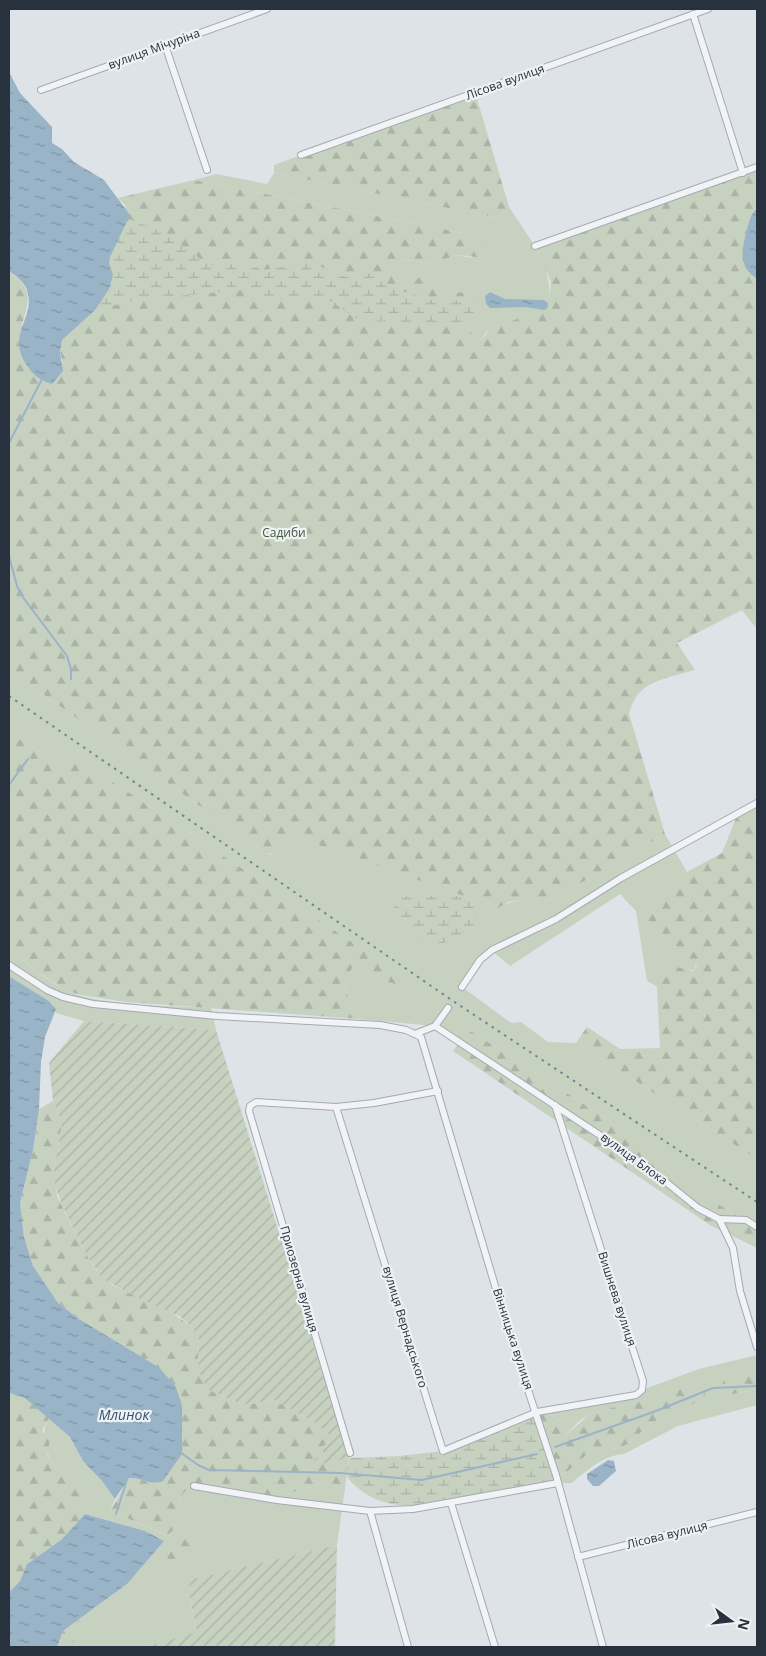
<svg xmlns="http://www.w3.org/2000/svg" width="766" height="1656" font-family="'Open Sans',sans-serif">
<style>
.grass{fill:#c6d1c0}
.forest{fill:url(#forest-firs)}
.wetland{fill:url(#wetland-marsh)}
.garden{fill:url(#garden-furrows)}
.water{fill:url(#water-ripples)}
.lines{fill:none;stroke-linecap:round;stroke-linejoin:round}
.stream{stroke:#9ab4c7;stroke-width:2}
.minor-casing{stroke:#a4aab1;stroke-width:8}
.minor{stroke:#f1f3f6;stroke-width:6}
.rail{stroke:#788391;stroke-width:2;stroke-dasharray:2.5 5;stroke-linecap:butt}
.labels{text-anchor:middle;stroke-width:4.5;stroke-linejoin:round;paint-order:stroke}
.street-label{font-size:12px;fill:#28323e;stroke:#eef1f5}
.park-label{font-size:12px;fill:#3f5935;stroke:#eef1f5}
.water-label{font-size:14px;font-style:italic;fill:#335471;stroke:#eef1f5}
</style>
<defs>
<pattern id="forest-firs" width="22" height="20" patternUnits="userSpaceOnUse" patternTransform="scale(1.25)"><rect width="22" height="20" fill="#c6d1c0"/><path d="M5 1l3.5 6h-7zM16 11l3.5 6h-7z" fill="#aab4a6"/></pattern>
<pattern id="wetland-marsh" width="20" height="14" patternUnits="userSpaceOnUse" patternTransform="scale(1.25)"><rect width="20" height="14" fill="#c6d1c0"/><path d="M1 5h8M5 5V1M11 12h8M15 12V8" fill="none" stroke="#aab4a6"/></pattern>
<pattern id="garden-furrows" width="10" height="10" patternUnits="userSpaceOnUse" patternTransform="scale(1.25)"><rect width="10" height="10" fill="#c6d1c0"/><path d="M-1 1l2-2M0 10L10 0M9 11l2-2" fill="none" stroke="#aab4a6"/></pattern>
<pattern id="water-ripples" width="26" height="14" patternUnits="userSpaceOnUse" patternTransform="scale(1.25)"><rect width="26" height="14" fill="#9ab4c7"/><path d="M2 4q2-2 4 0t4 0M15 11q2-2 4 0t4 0" fill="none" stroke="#7e93a3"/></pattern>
</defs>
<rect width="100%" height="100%" fill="#dee3e7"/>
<!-- grass -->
<g class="grass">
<path d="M274,173L498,218L509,207C529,238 556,269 548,307L486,332L480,342L465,326L467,290L448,296C438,277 418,279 400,273L397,265L402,259L430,264L457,255L472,258L478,236L194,180L216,174L267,184Z"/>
<polygon points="9,670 266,853 271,855 280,851 283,842 288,838 298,838 464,896 487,911 518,900 540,903 555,898 665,834 687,872 646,904 643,916 696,962 695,970 656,970 658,987 647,981 636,911 620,894 510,966 492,951 484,956 462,987 511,1023 521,1022 548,1042 576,1043 757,1159 757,1227 676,1179 635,1137 469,1030 462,1043 435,1026 359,1019 344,987 352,968 402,987 407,979 92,768 85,765 53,760 9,732"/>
<path d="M9,949C27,964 45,979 65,990C95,1006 174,1006 211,1008L216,1030L84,1021L56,1013L54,1006L49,1001L9,976Z"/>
<path d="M757,1355V1371L729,1395L757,1389V1405L678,1426L624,1454C604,1455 587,1470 572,1483H558L556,1475L567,1472L586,1455L595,1451L618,1448L628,1444L694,1384L664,1395L591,1413L578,1422L566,1435L559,1420L549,1413L642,1390L699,1369Z"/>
<path d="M49,1418L70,1437L83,1461L102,1481L115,1499L110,1511L166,1535L175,1529L181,1496L193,1483L278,1497L319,1484L345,1488L337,1545L190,1580V1599L197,1633L145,1647H70L89,1622L92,1610L127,1584L145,1531L85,1514L86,1496L70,1474L59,1472C46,1453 38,1440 49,1418Z"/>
</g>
<!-- forest -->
<g class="forest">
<polygon points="475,92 509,207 498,218 274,173 274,165"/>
<path d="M757,167V208L753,212L752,276L757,279V629L742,610L677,643L695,670C665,679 637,680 629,714L665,834L555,898L541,903L518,900L509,902L492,911H482L472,899L464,896L298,838H288L283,842L280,851L275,855L266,853L9,670V271C33,290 30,297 22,325L63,363L60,352L62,340L126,206L118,198L194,180L478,236L483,242L484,247L477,257L457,255L430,264L402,259L397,265L400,273L433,281L442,286L448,296L467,290L474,292L475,299L466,314L465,326L480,342L489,330L548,307L551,282L535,246Z"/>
<polygon points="9,732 53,760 78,762 92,768 407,979 408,985 402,987 352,968 344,987 359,1019 126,1002 81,995 66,991 35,970 9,949"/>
<polygon points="757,803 757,1159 576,1043 587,1027 620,1049 660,1048 656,970 658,965 662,963 692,971 695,970 697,965 643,916 642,910 646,904 687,872 722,853 738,813"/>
<polygon points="469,1030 635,1137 676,1179 757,1227 757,1248 710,1225 453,1051"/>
<path d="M53,1101L62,1124L54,1169L57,1196L86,1254L96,1270L112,1285L169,1311L191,1326L199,1339L198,1368L207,1389L243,1405L274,1400L314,1422L330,1436V1442L323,1451L322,1456L314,1459L326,1463L349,1458L345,1488L319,1484L278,1497L193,1483L181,1496L175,1529L167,1535L110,1511L129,1478C141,1477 152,1486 163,1481L79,1319L58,1303L44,1283L33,1266L24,1237L20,1203L33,1150L39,1109Z"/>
<polygon points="753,1369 757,1371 757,1389 729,1395 723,1391 721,1387 726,1375"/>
<path d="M694,1384H700L706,1388L705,1395L701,1400L651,1423L628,1444L618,1448L595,1451L586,1455L567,1472L556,1475L537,1412C553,1413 562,1419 566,1435L591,1413L664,1395Z"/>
<polygon points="9,1393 25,1398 49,1418 42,1431 50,1440 47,1454 59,1472 70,1474 83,1482 86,1496 85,1514 61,1540 27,1564 20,1581 9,1592"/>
<polygon points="183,1528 192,1533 194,1541 178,1563 171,1563 164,1554 167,1541"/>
<polygon points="92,1610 89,1622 70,1647 57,1647 63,1631"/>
</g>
<!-- wetland -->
<g class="wetland">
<path d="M129,219L163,232L206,263L215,266L244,263L263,270L310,262L346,277L367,273L374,275L388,287L432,300H466L474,305L473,316L461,323L368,321L356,318L332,302L321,298L308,297L270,300L243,290L168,297H149L95,310C102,299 110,289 112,277C113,270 109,264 110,257Z"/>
<path d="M407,896H463L472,899L479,909C477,916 475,925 470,930C459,942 436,947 423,940C411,935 402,923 394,914C393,902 397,900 407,896Z"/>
<path d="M537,1412L558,1483C513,1491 444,1510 399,1505C378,1503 360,1493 347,1477L349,1458L400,1456L443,1451Z"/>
</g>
<!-- garden -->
<g class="garden">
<polygon points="84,1021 216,1030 349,1458 326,1463 316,1463 314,1459 322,1456 323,1451 319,1448 330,1442 330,1436 314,1422 274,1400 243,1405 207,1389 198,1369 199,1339 191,1326 179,1316 136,1297 103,1279 86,1254 62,1205 55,1186 54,1169 62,1124 53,1101 49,1063"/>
<polygon points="337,1545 335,1647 145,1647 197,1632 190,1599 189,1580"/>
</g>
<!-- water -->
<g class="water">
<path d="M9,72L20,93L52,127V143L62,149L74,162L104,180L130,215L110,257L109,263L113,275L109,289L95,310L62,340L60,352L63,371L52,384C39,380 33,375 26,364C7,335 34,318 28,294C26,283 17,277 9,271Z"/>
<path d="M757,208V279C737,266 742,249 747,230C749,221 751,214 757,208Z"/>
<polygon points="490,292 505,299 544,300 548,303 548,307 545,310 525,307 490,308 486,304 485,296"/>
<path d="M9,976L49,1001L56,1009L45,1037L41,1062L39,1109L33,1150L20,1203L24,1237L33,1266L58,1303L79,1319L158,1367L175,1385L182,1405V1454L163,1481C152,1486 141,1477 129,1478L115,1499L102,1481L83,1461L70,1437L25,1398L9,1393Z"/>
<polygon points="608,1460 614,1461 616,1471 599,1486 593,1486 587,1479 587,1474"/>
<polygon points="85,1514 145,1531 164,1541 127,1584 63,1631 57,1647 9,1647 9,1592 20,1581 27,1564 61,1540"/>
</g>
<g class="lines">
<!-- stream -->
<g class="stream">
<polyline points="9,443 42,379"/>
<polyline points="9,556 17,586 22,596 67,656 71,669 71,679"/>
<polyline points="9,785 28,759"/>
<polyline points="555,1447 656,1411 713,1388 757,1386"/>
<polyline points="180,1452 198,1465 209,1470 340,1473 422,1480 537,1454"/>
<polyline points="116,1514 128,1476"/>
</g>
<!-- minor casing -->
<g class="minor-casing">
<g id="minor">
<polyline points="693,14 743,173"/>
<polyline points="165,45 207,170"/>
<polyline points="41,90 267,9"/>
<polyline points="301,155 708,9"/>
<polyline points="535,246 757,167"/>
<polyline points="9,965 47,990 63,997 93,1004 217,1016 380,1025 406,1030 421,1037 507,1326 556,1475 603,1647"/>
<polyline points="462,987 480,960 492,950 556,919 621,878 757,803"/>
<polyline points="435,1026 645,1165 698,1208 719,1219 733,1248 740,1291 757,1347"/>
<polyline points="415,1034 435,1026 448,1008"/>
<polyline points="336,1107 443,1451 537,1412 636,1395 642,1390 643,1381 555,1105"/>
<polyline points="719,1219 746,1220 757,1227"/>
<polyline points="350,1453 249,1111 250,1106 256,1102 336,1107 374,1103 438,1091"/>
<polyline points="194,1486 277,1500 370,1511 413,1509 558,1483"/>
<polyline points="451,1503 495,1647"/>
<polyline points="370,1511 408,1647"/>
<polyline points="578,1557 757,1512"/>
</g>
</g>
<!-- minor -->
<use href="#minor" class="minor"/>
<!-- rail -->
<polyline class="rail" points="9,696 453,1001 757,1202"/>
</g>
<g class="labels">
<!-- street labels -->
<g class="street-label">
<text transform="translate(154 49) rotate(-20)" y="4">вулиця Мічуріна</text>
<text transform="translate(505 82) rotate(-20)" y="4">Лісова вулиця</text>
<text transform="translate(634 1159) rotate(36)" y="4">вулиця Блока</text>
<text transform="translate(299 1279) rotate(74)" y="4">Приозерна вулиця</text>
<text transform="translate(617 1299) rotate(72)" y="4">Вишнева вулиця</text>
<text transform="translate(405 1327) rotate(73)" y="4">вулиця Вернадського</text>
<text transform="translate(513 1339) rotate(72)" y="4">Вінницька вулиця</text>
<text transform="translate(667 1535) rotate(-14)" y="4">Лісова вулиця</text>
</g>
<!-- park labels -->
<g class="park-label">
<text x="284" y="537">Садиби</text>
</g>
<!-- water labels -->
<g class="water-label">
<text x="124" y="1420">Млинок</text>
</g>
</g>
<!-- border -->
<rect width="766" height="1656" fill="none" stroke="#28323e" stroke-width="20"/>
<!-- north arrow -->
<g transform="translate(731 1621) rotate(105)" stroke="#eef1f5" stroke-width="4" paint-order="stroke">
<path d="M0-4L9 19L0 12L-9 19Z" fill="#28323e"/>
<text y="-8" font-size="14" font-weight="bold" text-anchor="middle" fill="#28323e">N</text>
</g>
</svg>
